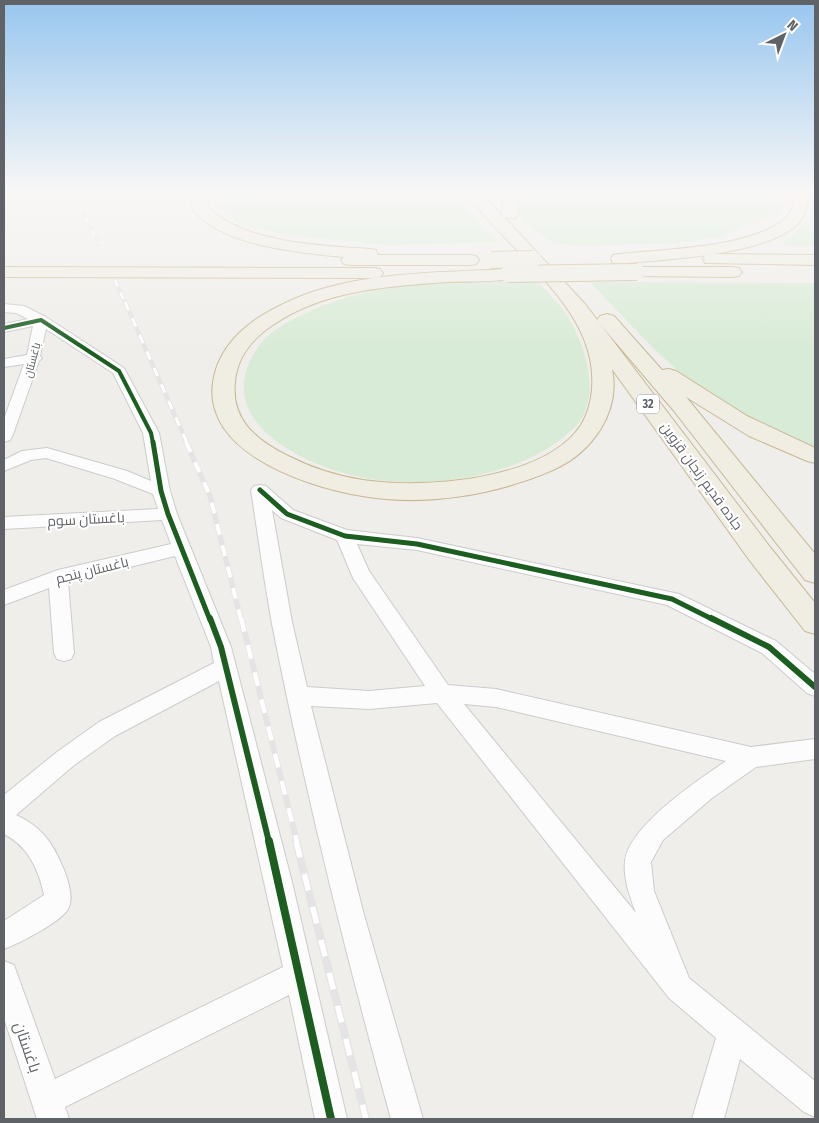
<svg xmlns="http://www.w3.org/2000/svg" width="819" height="1123" font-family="'Fira Sans Condensed',Cairo,sans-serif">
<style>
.green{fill:#d8ebd6}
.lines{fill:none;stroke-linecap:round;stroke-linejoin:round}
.minor-casing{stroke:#cbcccc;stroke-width:2}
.highway-casing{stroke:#c8b996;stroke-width:2}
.minor{fill:#fdfcfc;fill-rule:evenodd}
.highway{fill:#f0ede3;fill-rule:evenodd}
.rail-far4-casing{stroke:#e4e4e4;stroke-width:4}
.rail-far3-casing{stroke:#e4e4e4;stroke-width:4.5}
.rail-far2-casing{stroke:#e4e4e4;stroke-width:5.5}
.rail-far1-casing{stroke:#e4e4e4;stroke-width:6}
.rail-casing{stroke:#e4e4e4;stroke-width:8}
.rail-far4{stroke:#fff;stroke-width:2.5;stroke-dasharray:7;stroke-linecap:butt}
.rail-far3{stroke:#fff;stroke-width:3;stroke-dasharray:9;stroke-linecap:butt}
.rail-far2{stroke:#fff;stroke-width:4;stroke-dasharray:11;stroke-linecap:butt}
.rail-far1{stroke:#fff;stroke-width:4.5;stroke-dasharray:14;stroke-linecap:butt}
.rail{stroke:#fff;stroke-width:5.5;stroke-dasharray:17;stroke-linecap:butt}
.highway-bridge-casing{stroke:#c8b996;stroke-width:18;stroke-linecap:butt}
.highway-bridge{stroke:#f0ede3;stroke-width:16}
.cycleway-far3-casing{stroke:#fff;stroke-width:6}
.cycleway-far2-casing{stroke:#fff;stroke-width:8}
.cycleway-far1-casing{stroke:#fff;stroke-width:9}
.cycleway-casing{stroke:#fff;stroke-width:11}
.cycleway-far3{stroke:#1b5e20;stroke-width:4}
.cycleway-far2{stroke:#1b5e20;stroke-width:5}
.cycleway-far1{stroke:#1b5e20;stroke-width:6}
.cycleway{stroke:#1b5e20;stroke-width:8}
.labels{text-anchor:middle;stroke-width:4.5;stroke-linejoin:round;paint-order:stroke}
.far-street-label{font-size:11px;fill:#5f6368;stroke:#fff}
.shield{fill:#fff;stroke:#8f9295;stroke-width:1}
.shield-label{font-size:12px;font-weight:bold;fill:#5f6368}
.street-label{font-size:14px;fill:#5f6368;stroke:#fff}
.near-street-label{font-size:16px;fill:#5f6368;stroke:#fff}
</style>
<rect width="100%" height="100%" fill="#efeeea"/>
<!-- green -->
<g class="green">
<polygon points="214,192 450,192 498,242 388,245 287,235 241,225 216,206"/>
<polygon points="514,192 783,192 786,201 779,213 720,237 677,243 578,246 554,243 528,227 517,214"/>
<polygon points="812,192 815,192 815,246 781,246 809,219 814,194"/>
<path d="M537,281C546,291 556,300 564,311C584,340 602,392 578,424C575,428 569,432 565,436C516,476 440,487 378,480C317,473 204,425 258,347C269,332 283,324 300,316C373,278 457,283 537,281Z"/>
<path d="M590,282L815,283V449C770,431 726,409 688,379C652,350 622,315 590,282Z"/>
</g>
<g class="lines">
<!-- minor casing -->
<g class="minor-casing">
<g id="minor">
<polygon points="34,192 58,192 53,195 4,203 4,197"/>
<path d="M4,304L24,306L46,317L124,368L159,433L170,491L177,514L231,647L292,882L347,1119H315L289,995L65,1107L69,1119H37L4,1018V961L14,965L55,1079L283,967L219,681L115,736L73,766L16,815C27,820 36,826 44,835C56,848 78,892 68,909C61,922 18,944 4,949V921L44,895C39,870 28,846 4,834V795L57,752L99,722L214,663L211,647L175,556L68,582L74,653L71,659L64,661L57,659L54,653L49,588L4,605V590L58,570L171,544L162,520L4,529V517L158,509L153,494L115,479L46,458L31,460L4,471V460L22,451L47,448L127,471L151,481L143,433L113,373L46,329L40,356L42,358L39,361L12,437L10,440L4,442V419L24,364L4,367V359L27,355L33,326L4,332V324L28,319L16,313L4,312Z"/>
<path d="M260,485L266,486L293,510L347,530L417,538L679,594L776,641L815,674V696L807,693L762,653L667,605L417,550L357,544L369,571L448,685L496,689L751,747L815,739V759L756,767L712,798L663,840L651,862L654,891L689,978L815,1081V1117L804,1112L740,1059L724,1119H692L716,1038L669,998L437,703L369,709L311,706L364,915L423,1119H391C346,956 305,791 272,624C264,580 258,535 251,490L254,486ZM272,510L281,518L337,540L353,578L425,686L369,691L307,687L292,622ZM464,704L496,707L726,761C698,780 629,826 625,861C623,878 630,897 636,913Z"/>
</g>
</g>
<!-- highway casing -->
<g class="highway-casing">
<g id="highway">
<path d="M193,192H207L208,207C244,243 321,246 370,249L376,250L378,255H470L476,256L479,260L476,264L470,265H350L344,264L341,260L344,257C301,253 218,246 192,208Z"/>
<path d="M465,192H480L504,218L502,215L503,192H517L518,215L515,218H505L585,304L770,547L815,603V634L805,631L750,561L612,369C621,412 592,453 553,470C496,495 424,507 362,496C302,486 188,448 217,366C230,332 262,313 294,299C360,271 437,273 508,269L514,270L517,274L514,278C493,283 470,281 448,282C390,286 323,290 273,325C253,338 237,357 235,382C231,419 255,439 286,455C310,467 335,476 363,480C422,489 544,481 581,425C594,403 595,375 588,351C573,294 500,240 465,192Z"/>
<path d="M791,192H805L809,198C807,208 804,218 797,225C762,256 665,259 619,264L613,263L611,259L613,255L619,254C664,249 750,248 785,219C791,214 793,205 795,198Z"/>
<polygon points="711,254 815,255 815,265 705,263 703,259 705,255"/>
<polygon points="4,267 374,268 380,269 383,273 380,277 374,278 4,277"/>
<polygon points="637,267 733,267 739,268 742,272 739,276 733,277 631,276 628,272 631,268"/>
<polygon points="607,314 614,316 662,370 669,369 676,371 747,416 815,448 815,463 807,461 749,436 686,397 815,554 815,583 805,580 674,411 600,324 597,320 600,316"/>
</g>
</g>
<!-- minor -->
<use href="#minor" class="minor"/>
<!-- highway -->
<use href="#highway" class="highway"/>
<!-- rail-far4 casing -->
<g class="rail-far4-casing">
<g id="rail-far4">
<polyline points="74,192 98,244"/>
<polyline points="115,280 125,303"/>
</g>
</g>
<!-- rail-far3 casing -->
<g class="rail-far3-casing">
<polyline id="rail-far3" points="125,302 187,443"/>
</g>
<!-- rail-far2 casing -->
<g class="rail-far2-casing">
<polyline id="rail-far2" points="186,442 210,496 241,620"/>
</g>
<!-- rail-far1 casing -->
<g class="rail-far1-casing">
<polyline id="rail-far1" points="241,618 297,842"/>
</g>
<!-- rail casing -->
<g class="rail-casing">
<polyline id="rail" points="296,841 366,1119"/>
</g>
<!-- rail-far4 -->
<use href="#rail-far4" class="rail-far4"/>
<!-- rail-far3 -->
<use href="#rail-far3" class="rail-far3"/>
<!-- rail-far2 -->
<use href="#rail-far2" class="rail-far2"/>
<!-- rail-far1 -->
<use href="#rail-far1" class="rail-far1"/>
<!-- rail -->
<use href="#rail" class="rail"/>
<!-- highway-bridge casing -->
<g class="highway-bridge-casing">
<g id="highway-bridge">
<polyline points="491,260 533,259"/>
<polyline points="508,274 637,272"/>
</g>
</g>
<!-- highway-bridge -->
<use href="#highway-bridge" class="highway-bridge"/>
<!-- cycleway-far3 casing -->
<g class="cycleway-far3-casing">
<polyline id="cycleway-far3" points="4,328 41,320 119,371 151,433 153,443"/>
</g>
<!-- cycleway-far2 casing -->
<g class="cycleway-far2-casing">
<g id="cycleway-far2">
<polyline points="153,442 161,491 168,514 210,620"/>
<polyline points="260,490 287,514 345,536 417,544 672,599 714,620"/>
</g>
</g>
<!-- cycleway-far1 casing -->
<g class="cycleway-far1-casing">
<g id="cycleway-far1">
<polyline points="210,618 221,647 269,842"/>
<polyline points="711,618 769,647 815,687"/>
</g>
</g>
<!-- cycleway casing -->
<g class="cycleway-casing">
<polyline id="cycleway" points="269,841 331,1119"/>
</g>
<!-- cycleway-far3 -->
<use href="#cycleway-far3" class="cycleway-far3"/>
<!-- cycleway-far2 -->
<use href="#cycleway-far2" class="cycleway-far2"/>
<!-- cycleway-far1 -->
<use href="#cycleway-far1" class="cycleway-far1"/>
<!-- cycleway -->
<use href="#cycleway" class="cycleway"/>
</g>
<!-- sky -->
<linearGradient id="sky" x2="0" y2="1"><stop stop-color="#97c6ef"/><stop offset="0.55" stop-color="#f8f7f6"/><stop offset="1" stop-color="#f8f7f6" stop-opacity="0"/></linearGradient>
<rect width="819" height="349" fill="url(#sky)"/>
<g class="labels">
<!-- far-street labels -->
<g class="far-street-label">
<text transform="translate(32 360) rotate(-75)" y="4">باغستان</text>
</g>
<!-- shield labels -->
<rect class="shield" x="637" y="394.5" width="22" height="19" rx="4"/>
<g class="shield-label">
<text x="648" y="408">32</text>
</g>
<!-- street labels -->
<g class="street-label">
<text transform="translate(702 476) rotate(54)" y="5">جاده قدیم زنجان قزوین</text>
<text transform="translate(86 519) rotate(-3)" y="5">باغستان سوم</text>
<text transform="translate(92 570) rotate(-14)" y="5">باغستان پنجم</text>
</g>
<!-- near-street labels -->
<g class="near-street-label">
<text transform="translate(28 1047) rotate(71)" y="6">باغستان</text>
</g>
</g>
<!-- border -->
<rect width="819" height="1123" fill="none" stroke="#5f6368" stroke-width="10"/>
<!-- north arrow -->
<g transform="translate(784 35) rotate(42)" stroke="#ffffff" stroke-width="4" paint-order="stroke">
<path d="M0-4L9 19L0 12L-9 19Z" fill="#5f6368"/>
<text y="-8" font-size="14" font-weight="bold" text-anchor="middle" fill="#5f6368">N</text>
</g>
</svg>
